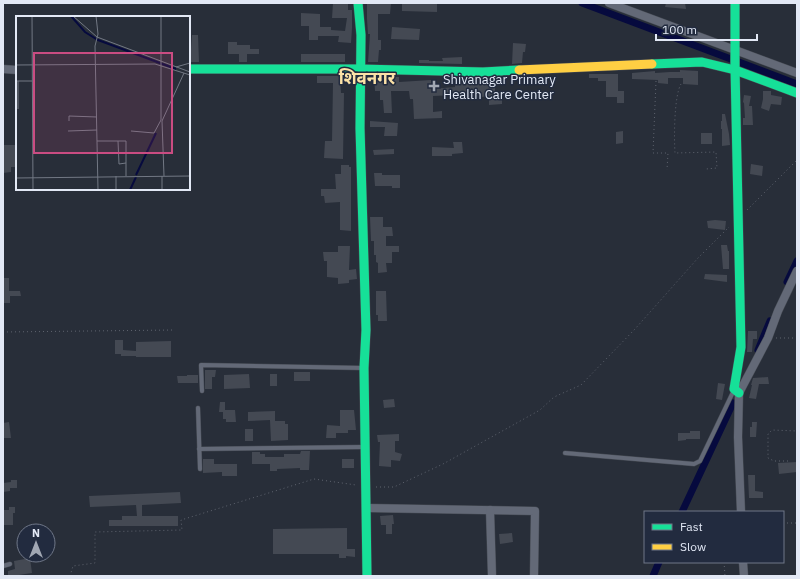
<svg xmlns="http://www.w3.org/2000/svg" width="800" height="579" font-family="'IBM Plex Sans','Noto Sans Devanagari',sans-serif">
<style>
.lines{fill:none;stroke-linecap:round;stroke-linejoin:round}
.canal{stroke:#060a3e;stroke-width:7}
.building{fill:#444953}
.lane-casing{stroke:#444952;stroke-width:5}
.street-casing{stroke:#444952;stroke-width:9}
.fast-casing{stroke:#444952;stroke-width:10}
.slow-casing{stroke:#444952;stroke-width:10}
.path{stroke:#5f646f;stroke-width:1;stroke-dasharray:1 3;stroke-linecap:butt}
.lane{stroke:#636977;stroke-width:4}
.street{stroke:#636977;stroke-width:8}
.fast{stroke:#16e098;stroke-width:9}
.slow{stroke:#ffcf43;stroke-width:9}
.poi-dot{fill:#a1a7b3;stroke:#222b3f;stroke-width:1.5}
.labels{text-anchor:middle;stroke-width:3;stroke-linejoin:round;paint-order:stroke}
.poi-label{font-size:13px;fill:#e2e8f5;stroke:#222b3f;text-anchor:start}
.district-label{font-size:17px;font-weight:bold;fill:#fce2a7;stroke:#222b3f}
.inset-river{fill:none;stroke:#060a3e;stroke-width:2}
.inset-road{fill:none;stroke:#727884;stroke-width:1}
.view{fill:#ca4c82;fill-opacity:0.15;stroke:#ca4c82;stroke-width:2}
.inset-edge{fill:none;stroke:#e2e8f5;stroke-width:2}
</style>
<rect width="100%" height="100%" fill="#282e39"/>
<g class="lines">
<!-- canal -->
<g class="canal">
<polyline points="582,3 797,84"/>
<polyline points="787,282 797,261"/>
<polyline points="758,350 770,321"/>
<polyline points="682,512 733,403"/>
<polyline points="653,576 659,562"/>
</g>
</g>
<!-- building -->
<g class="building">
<polygon points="333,3 348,3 348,10 352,10 352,28 351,43 338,42 339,36 318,36 318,40 309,40 309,26 301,26 301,13 320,14 320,27 331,27 331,30 345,31 347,18 332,18"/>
<polygon points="367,3 391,3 390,14 378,14 378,40 381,40 381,50 379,50 378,62 368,62 370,34 368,34 367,19"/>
<polygon points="402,3 437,3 437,12 402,11"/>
<polygon points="666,3 685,3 686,9 665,7"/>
<polygon points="392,27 420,29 419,40 391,39"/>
<polygon points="192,35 198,35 199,62 189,62 189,49 191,49"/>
<polygon points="228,42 237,42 237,45 250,45 250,49 259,49 259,54 247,54 247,62 239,62 239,54 228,54"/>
<polygon points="513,43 526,44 525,52 523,52 522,63 512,64"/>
<rect x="301" y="54" width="44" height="8"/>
<polygon points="462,57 462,64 419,63 419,60 429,60 429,61 443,61 442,58"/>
<polygon points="680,70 698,71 698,85 683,84 683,78 668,78 668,84 658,83 658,80 632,79 632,73 655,71 655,73 670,72 680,72"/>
<polygon points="589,74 618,74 618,91 624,91 624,103 617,103 617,97 606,97 606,81 598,81 598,78 589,78"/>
<polygon points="317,76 340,76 341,93 344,93 343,159 324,158 325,141 332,141 333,83 317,83"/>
<polygon points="374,76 399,77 399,82 431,80 432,89 455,87 455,80 495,78 495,99 502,99 502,104 489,105 489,96 468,99 455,99 455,95 433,96 433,112 442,111 442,118 414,119 413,99 410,99 409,91 391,91 392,113 384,113 383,100 380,100 380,91 375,91"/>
<polygon points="763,91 771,91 771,95 782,97 781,105 771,104 769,111 761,108 763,99"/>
<polygon points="744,95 751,96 749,106 752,106 753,125 743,125 743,118 745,118 744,103 743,102"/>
<polygon points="722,114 725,114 729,134 730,145 722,146 722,129 721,129 721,121 722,121"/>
<polygon points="370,121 398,123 397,136 384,136 385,127 370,127"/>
<polygon points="623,131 623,143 616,144 616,132"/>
<rect x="701" y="133" width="11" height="11"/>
<polygon points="453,142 462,142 463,153 452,154 452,156 432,156 432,147 454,148"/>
<polygon points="3,145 15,145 16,167 11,167 11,172 3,173"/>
<polygon points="394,149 394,154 374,155 373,150"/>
<polygon points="751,164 763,166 762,176 750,174"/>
<polygon points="341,165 349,165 349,167 351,167 351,231 340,230 340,202 325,203 324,196 321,196 321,189 336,189 335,174 341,174"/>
<polygon points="374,173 382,173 382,175 400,175 400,188 392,188 392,186 375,186"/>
<polygon points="370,217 383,217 383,227 392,227 393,236 386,236 386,246 399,246 399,252 392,252 392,263 386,263 387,272 378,273 378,263 376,262 376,255 374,255 374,241 371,241"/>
<polygon points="715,220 726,221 725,230 708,228 707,221"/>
<polygon points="721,245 727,245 728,251 729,251 729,269 723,269"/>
<polygon points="338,246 350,246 349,270 356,269 357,279 349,280 349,283 338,284 338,278 327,277 327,261 324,261 323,252 338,252"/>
<polygon points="705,274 727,275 727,282 704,279"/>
<polygon points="3,278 9,278 9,291 20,291 21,296 10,296 10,303 3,303"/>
<polygon points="376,291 386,291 387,321 378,321 378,315 376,315"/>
<polygon points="748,331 757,331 757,339 753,339 752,352 747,352"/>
<polygon points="115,340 123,340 123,350 136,351 136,342 171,341 171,357 136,357 136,356 121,356 121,354 115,354"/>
<polygon points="205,370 216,370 215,377 212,377 212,389 205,389"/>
<rect x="294" y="372" width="16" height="9"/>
<polygon points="249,374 250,388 224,389 224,375"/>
<rect x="270" y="374" width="7" height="12"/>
<polygon points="187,375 198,375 198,383 178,383 177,376 187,376"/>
<polygon points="768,377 769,384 759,384 756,399 749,398 752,385 751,385 753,378"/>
<polygon points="718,383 725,384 722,400 716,399"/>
<polygon points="394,399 395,407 384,408 383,400"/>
<polygon points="220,402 225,402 225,410 235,410 236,422 226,422 226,419 223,419 223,412 219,412"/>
<polygon points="340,410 354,410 356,430 348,430 348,433 336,433 336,438 326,438 327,425 340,426"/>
<polygon points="275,411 275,421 285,421 285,424 288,424 288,440 271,441 270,420 248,421 248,412"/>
<polygon points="9,422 11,438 3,438 3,423"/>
<polygon points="752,422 757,422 756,437 750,437 750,427 752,427"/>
<rect x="245" y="429" width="8" height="12"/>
<polygon points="690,431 700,431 700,439 686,439 686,440 678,441 678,433 690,433"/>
<polygon points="399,434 399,441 395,441 395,452 402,454 400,461 391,460 391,467 379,466 380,442 378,442 377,435"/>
<polygon points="301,451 310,451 309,470 300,470 300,468 277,469 277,471 270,471 270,464 252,464 252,452 260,452 260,454 265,454 265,457 284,457 284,454 300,454"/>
<polygon points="203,459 214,459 214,464 237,464 237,476 222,476 222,472 203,473"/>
<rect x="342" y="459" width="12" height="9"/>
<polygon points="797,462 797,472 779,474 778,463"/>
<polygon points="748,475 755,475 755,491 763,492 763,498 749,498"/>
<polygon points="11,480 17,480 17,488 10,488 10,491 3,492 3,483 11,482"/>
<polygon points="180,492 181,503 142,505 142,516 178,516 178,526 109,526 109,520 122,520 122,516 137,516 136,505 90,507 89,496"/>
<polygon points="9,507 15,507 15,513 13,513 13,525 3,525 3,510 9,510"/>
<polygon points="393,515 394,524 392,524 392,534 386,534 386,525 381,525 380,516"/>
<polygon points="347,528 347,549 355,549 355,557 346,556 346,558 339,558 339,554 273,554 273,529"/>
<polygon points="512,533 513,542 500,544 499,534"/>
<polygon points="30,558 32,573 19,575 20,576 8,576 8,571 15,569 14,561"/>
</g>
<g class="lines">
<!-- lane casing -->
<g class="lane-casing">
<g id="lane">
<polyline points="202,391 201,365 364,368"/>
<polyline points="198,408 200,469"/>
<polyline points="199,449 365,447"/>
<polyline points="565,453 694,464 700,461 734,390"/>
<polyline points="3,566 10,564"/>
</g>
</g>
<!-- street casing -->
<g class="street-casing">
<g id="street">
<polyline points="609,3 797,73"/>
<polyline points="3,69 17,70"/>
<polyline points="367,508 535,511 534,576"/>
<polyline points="490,510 492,576"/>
<polyline points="741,512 738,437 739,393 768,338 778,311 797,271"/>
<polyline points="743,562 744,576"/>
</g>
</g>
<!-- fast casing -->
<g class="fast-casing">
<g id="fast">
<polyline points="358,3 361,35 360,128 366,330 364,368 367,576"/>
<polyline points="735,3 735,68 741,347 734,389 739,393"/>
<polyline points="652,64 702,62 735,70 797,93"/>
<polyline points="189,69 360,69 483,72 519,70"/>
</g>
</g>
<!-- slow casing -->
<g class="slow-casing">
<polyline id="slow" points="519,70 652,64"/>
</g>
<!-- path -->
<g class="path">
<polyline points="656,81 653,153 668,153 667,170"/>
<path d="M681,84C674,96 674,138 675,153L716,152L717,168L706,169"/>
<polyline points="747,210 797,160"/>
<polyline points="3,332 174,330"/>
<polyline points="776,338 797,338"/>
<polyline points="788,461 774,461 768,458 768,434 772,430 797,431"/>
<polyline points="376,487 394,487 443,464 540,410 554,397 581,385 635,329 698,258 729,227"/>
<polyline points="783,523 797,523"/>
<polyline points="724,562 725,576"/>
<polyline points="70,576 73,566 95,563 95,532 182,530 181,520 314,479 356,485"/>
</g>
<!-- lane -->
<use href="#lane" class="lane"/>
<!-- street -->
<use href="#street" class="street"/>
<!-- fast -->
<use href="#fast" class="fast"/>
<!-- slow -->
<use href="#slow" class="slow"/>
</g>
<!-- markers -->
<path class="poi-dot" d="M432 80h4v4h4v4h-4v4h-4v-4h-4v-4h4z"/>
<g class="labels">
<!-- poi labels -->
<g class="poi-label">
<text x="443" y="84">Shivanagar Primary<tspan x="443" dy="15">Health Care Center</tspan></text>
</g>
<!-- district labels -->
<g class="district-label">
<text x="367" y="84">शिवनगर</text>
</g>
</g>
<!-- overview -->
<g transform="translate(16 16)">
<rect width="174" height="174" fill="#282e39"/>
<path class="inset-river" d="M55,0L69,16L82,24L160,53M120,159L140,117M114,174L120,161"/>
<path class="inset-road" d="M16,0L17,174M57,0L81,21L174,56M80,0L82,18L79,30L82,174M145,0V104M0,49L139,48L174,59M160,51L174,47M0,65H16M2,65V93M53,105V100L81,101M52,115L81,114M115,115L138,117L145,104M81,125H110V160M102,125L103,148L110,147M146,160V174M148,160L146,105L168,57M0,162L174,160M100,174V160"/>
<path class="view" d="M18,37H156V137H18Z"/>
<rect width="174" height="174" class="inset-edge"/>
</g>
<!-- border -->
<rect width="800" height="579" fill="none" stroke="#e2e8f5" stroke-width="8"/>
<!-- legend -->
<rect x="644" y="511" width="140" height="52" fill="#222b3f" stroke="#6f7788"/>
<rect x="652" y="524" width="20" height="6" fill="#16e098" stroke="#6f7788"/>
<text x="680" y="531" font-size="12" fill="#e2e8f5">Fast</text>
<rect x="652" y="544" width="20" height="6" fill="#ffcf43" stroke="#6f7788"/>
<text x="680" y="551" font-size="12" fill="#e2e8f5">Slow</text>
<!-- north arrow -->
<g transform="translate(36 543)"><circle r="19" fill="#222b3f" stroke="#6f7788"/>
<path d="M0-3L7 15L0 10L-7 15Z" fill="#a1a7b3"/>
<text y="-6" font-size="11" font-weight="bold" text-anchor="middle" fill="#e2e8f5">N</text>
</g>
<!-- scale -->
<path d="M656 34v6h101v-6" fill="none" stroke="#e2e8f5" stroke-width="2"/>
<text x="662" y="34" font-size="12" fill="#e2e8f5" stroke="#222b3f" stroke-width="3" paint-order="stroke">100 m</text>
</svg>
